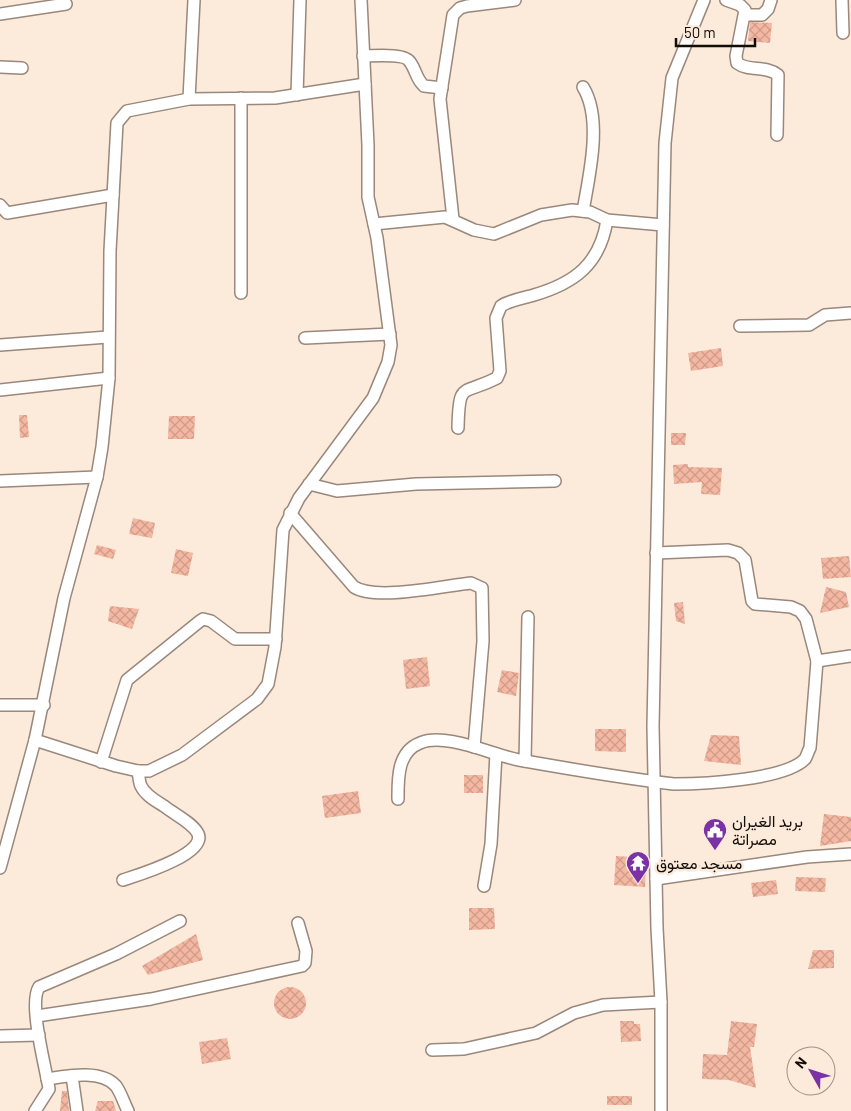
<svg xmlns="http://www.w3.org/2000/svg" width="851" height="1111" font-family="Barlow,Vazirmatn,sans-serif">
<style>
.building{fill:url(#building-cross-hatch)}
.lines{fill:none;stroke-linecap:round;stroke-linejoin:round}
.minor-casing{stroke:#99887b;stroke-width:14}
.minor{stroke:#fff;stroke-width:11}
.labels{text-anchor:middle;stroke-width:5;stroke-linejoin:round;paint-order:stroke}
.poi-label{font-size:16px;fill:#130d09;stroke:#fceadb;text-anchor:start}
</style>
<defs>
<pattern id="building-cross-hatch" width="8" height="8" patternUnits="userSpaceOnUse" patternTransform="scale(1.25)"><rect width="8" height="8" fill="#f4b7a2"/><path d="M0 0l8 8M0 8l8-8" fill="none" stroke="#d09c8a"/></pattern>
</defs>
<rect width="100%" height="100%" fill="#fceadb"/>
<!-- building -->
<g class="building">
<polygon points="750,22 772,23 770,43 748,41"/>
<polygon points="721,348 723,366 691,371 688,353"/>
<polygon points="19,415 27,415 29,437 20,438"/>
<polygon points="169,416 195,416 194,439 168,439"/>
<polygon points="671,433 686,433 685,445 671,445"/>
<polygon points="688,464 688,467 722,468 720,495 701,494 702,482 674,484 673,465"/>
<polygon points="133,518 155,523 152,538 129,534"/>
<polygon points="97,545 116,550 113,559 94,554"/>
<polygon points="176,549 193,553 188,576 171,573"/>
<polygon points="849,556 851,577 823,579 821,558"/>
<polygon points="826,587 846,592 849,607 820,613"/>
<polygon points="683,602 685,624 676,621 674,603"/>
<polygon points="110,606 139,609 132,629 108,621"/>
<polygon points="427,657 430,686 406,689 403,660"/>
<polygon points="502,670 519,673 516,696 497,692"/>
<polygon points="595,729 626,729 626,752 595,751"/>
<polygon points="711,735 739,736 741,765 704,761"/>
<rect x="464" y="775" width="19" height="18"/>
<polygon points="358,791 361,813 325,818 322,796"/>
<polygon points="824,814 851,817 851,841 820,846"/>
<polygon points="616,856 646,858 645,887 614,885"/>
<polygon points="796,877 826,878 825,892 795,891"/>
<polygon points="776,880 778,894 753,897 751,883"/>
<polygon points="469,908 494,908 495,929 469,930"/>
<polygon points="196,934 203,960 148,975 142,966"/>
<polygon points="813,950 834,950 834,968 808,969"/>
<circle cx="290" cy="1003" r="16"/>
<polygon points="620,1021 634,1021 634,1024 640,1024 641,1041 621,1042"/>
<polygon points="731,1021 757,1024 754,1047 750,1047 756,1088 729,1080 702,1079 703,1054 727,1055"/>
<polygon points="227,1038 231,1059 202,1064 199,1042"/>
<polygon points="62,1091 67,1091 69,1111 60,1111"/>
<rect x="607" y="1096" width="25" height="9"/>
<polygon points="98,1101 113,1101 116,1111 95,1111"/>
</g>
<g class="lines">
<!-- minor casing -->
<g class="minor-casing">
<g id="minor">
<path d="M726,0L740,5L745,10L736,56L737,63C749,72 766,65 778,75L777,135"/>
<polyline points="842,0 843,33"/>
<polyline points="0,14 66,4"/>
<polyline points="746,15 762,15 768,9 771,0"/>
<path d="M363,56C374,56 405,53 410,62C416,70 416,79 424,86L442,88"/>
<polyline points="0,67 22,68"/>
<path d="M583,87C603,119 589,176 583,211"/>
<polyline points="297,95 300,0"/>
<polyline points="241,98 241,293"/>
<polyline points="189,99 194,0"/>
<polyline points="0,205 7,213 113,195"/>
<polyline points="453,219 440,99 453,15 460,8 467,6 515,0"/>
<polyline points="374,224 445,217 474,230 494,234 541,215 572,210 590,212 607,220 663,225"/>
<polyline points="740,326 809,325 825,315 851,313"/>
<polyline points="305,338 390,334"/>
<polyline points="0,345 108,337"/>
<polyline points="0,390 109,378"/>
<path d="M458,428C459,380 462,396 497,378L500,371L496,318L501,306C510,300 524,298 534,295C575,283 600,264 607,220"/>
<polyline points="0,481 97,477"/>
<polyline points="309,484 337,491 416,484 555,481"/>
<path d="M290,513L354,587C376,601 443,586 471,583L482,588L483,641L474,747"/>
<polyline points="817,661 851,656"/>
<polyline points="0,705 44,705"/>
<polyline points="35,740 116,766 138,771 149,771 182,755 257,699 268,684 275,647 283,530 299,498 373,398 388,362 391,345 377,238 368,197 368,145 361,0"/>
<polyline points="525,761 528,617"/>
<polyline points="101,762 127,680 200,621 203,619 211,621 235,639 276,639"/>
<path d="M398,799C398,779 397,752 420,743C446,732 492,755 519,760C570,769 622,778 674,784C702,784 785,780 805,759C807,756 808,751 810,748L817,661L806,619L800,611L791,607L755,604L752,601L745,560L738,553L728,550L656,553"/>
<polyline points="0,868 35,740 64,598 97,477 102,447 109,378 110,251 117,123 127,111 189,99 275,98 365,84"/>
<polyline points="656,879 807,857 851,854"/>
<path d="M123,880C138,875 211,853 197,832C191,822 174,814 164,806C156,801 145,795 141,786C139,782 139,776 138,771"/>
<polyline points="484,886 491,844 496,754"/>
<polyline points="37,1016 151,999 302,966 305,963 306,951 298,923"/>
<polyline points="0,1036 39,1035"/>
<polyline points="432,1050 464,1049 536,1033 574,1013 603,1005 661,1002"/>
<polyline points="72,1076 77,1111"/>
<path d="M47,1079C67,1076 101,1069 116,1086C121,1093 124,1103 128,1111"/>
<path d="M35,1111L49,1089C46,1068 28,1004 39,987L116,954L180,921"/>
<polyline points="661,1111 661,1002 657,928 653,726 665,143 672,78 704,0"/>
</g>
</g>
<!-- minor -->
<use href="#minor" class="minor"/>
</g>
<!-- icons -->
<defs>
<g id="civic-pin" transform="scale(1.25)"><path d="M0 17L-7.5 6A9.5 9.5 0 1 1 7.5 6Z" fill="#7a32a5" stroke="#fceadb"/><path d="M-.6-6.5H3V-4.5H.6V-3L4-1V1h2V6H-6V1h2V-1L-.6-3ZM-1.2 2.5V6h2.4V2.5Z" fill="#fff"/></g>
<g id="temple-pin" transform="scale(1.25)"><path d="M0 17L-7.5 6A9.5 9.5 0 1 1 7.5 6Z" fill="#7a32a5" stroke="#fceadb"/><path d="M0-6L5-2H3V0L6.5 2.5H4V6H1.5V3h-3V6H-4V2.5H-6.5L-3 0V-2H-5Z" fill="#fff"/></g>
</defs>
<g fill-rule="evenodd">
<use href="#civic-pin" x="715" y="830"/>
<use href="#temple-pin" x="638" y="863"/>
</g>
<g class="labels">
<!-- poi labels -->
<g class="poi-label">
<text x="732" y="827">بريد الغيران<tspan x="732" dy="18">مصراتة</tspan></text>
<text x="656" y="869">مسجد معتوق</text>
</g>
</g>
<!-- north arrow -->
<g transform="translate(811 1071) rotate(309)"><circle r="24" fill="#fceadb" stroke="#9f9287"/>
<path d="M0-4L9 19L0 12L-9 19Z" fill="#7a32a5"/>
<text y="-8" font-size="14" font-weight="bold" text-anchor="middle" fill="#130d09">N</text>
</g>
<!-- scale -->
<path d="M676 38v8h79v-8" fill="none" stroke="#130d09" stroke-width="2.5"/>
<text x="684" y="38" font-size="15" fill="#130d09" stroke="#fceadb" stroke-width="4" paint-order="stroke">50 m</text>
</svg>
